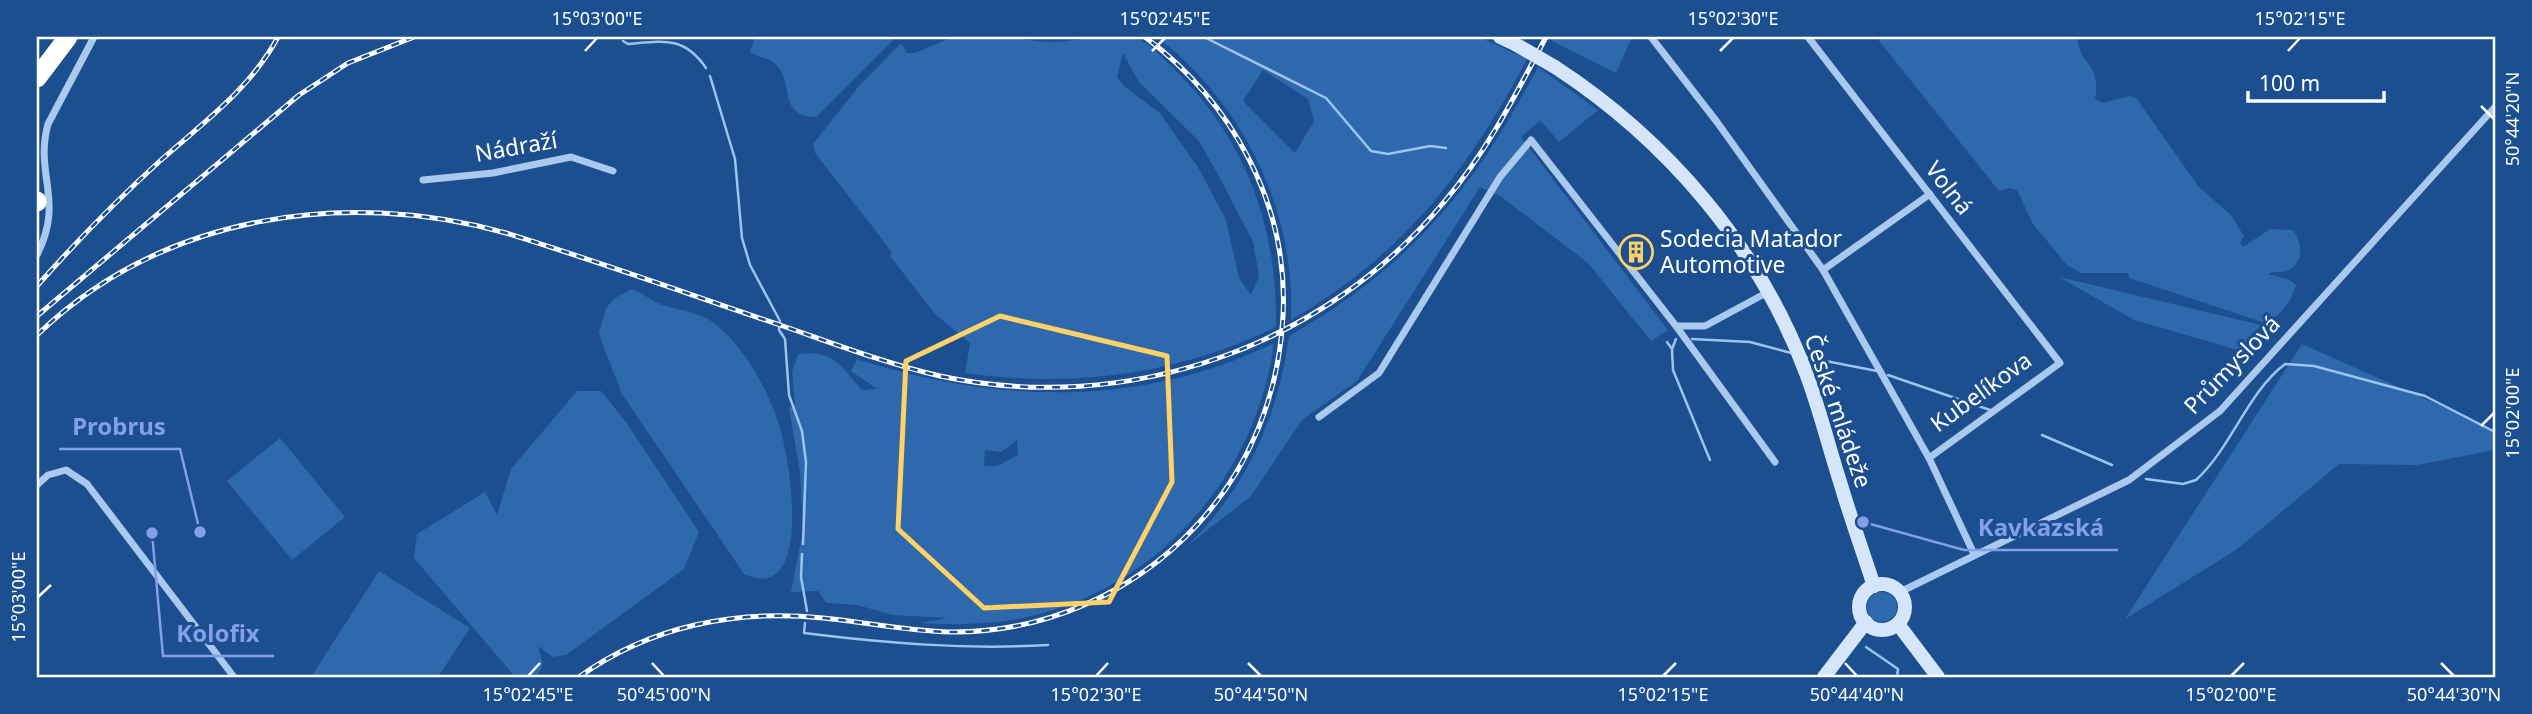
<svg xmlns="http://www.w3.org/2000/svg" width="2532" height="714" font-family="'Noto Sans',sans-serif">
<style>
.green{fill:#2e69ad;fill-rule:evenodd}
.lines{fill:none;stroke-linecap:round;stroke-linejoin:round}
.stream{stroke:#9cc4f0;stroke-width:2.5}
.street{stroke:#a9c9ee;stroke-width:7}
.secondary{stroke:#d6e6fa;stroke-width:14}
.highway{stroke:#fff;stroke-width:19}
.rail-casing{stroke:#fff;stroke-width:5}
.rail{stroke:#1b4f8f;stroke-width:2.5;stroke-dasharray:8;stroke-linecap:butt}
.secondary-bridge{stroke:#d6e6fa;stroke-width:14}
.marked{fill:none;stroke:#ffd166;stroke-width:5;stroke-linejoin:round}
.ticks{fill:none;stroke:#fff;stroke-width:2.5}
.labels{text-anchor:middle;stroke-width:6;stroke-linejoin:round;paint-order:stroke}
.street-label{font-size:23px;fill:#fff;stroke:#1b4f8f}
.poi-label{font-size:23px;fill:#fff;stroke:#1b4f8f;text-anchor:start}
.leader{fill:none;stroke:#839eea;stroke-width:2.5}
.callout-dot{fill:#839eea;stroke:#1b4f8f;stroke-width:2.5}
.callout-label{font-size:24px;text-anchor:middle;font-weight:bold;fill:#839eea;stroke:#1b4f8f;stroke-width:6;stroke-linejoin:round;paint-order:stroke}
.neatline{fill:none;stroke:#fff;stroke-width:2.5}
.ticks-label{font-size:18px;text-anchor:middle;fill:#fff}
</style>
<rect width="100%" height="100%" fill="#1b4f8f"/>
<!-- green -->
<g class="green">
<path d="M755,37H891L893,40L816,117C779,116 793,87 779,68C770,56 760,59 750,52Z"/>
<path d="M953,37C972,37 993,34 1011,37C1027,39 1041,43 1058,42C1083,40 1107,33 1132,37C1146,39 1164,59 1174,69C1246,139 1278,228 1276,327C1177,375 1073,388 965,373L970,343L935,314L890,256L892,253L882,239L815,153L813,144L859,86L901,43L907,53H915ZM1123,53L1139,82L1199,141L1222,182L1253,242L1259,276L1251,295L1239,278L1226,220L1199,169L1160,113L1125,87L1117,77Z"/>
<path d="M1157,37H1479L1527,59C1467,172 1404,254 1291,320C1296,211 1243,103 1157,37ZM1263,70L1308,99L1314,121L1295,153L1243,101Z"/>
<polygon points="1554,37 1632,37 1616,73 1552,41"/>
<path d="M1876,37H2078C2077,65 2102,62 2095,99L2102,103L2130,96L2136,98L2199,187L2231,215L2244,236L2240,243L2243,247L2270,229L2292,230C2302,240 2305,261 2289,270C2282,274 2274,270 2268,274L2290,280L2296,285C2291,303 2281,315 2265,323L2129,278L2128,273H2081L2067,265L2033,224L2017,190L2010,188L1999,191Z"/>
<path d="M1538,67L1598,110L1559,142L1540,120L1521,137L1668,330L1651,341L1588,263L1500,196L1480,187L1357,381L1302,420L1251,496L1187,546C1246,489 1278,417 1289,336C1411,266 1473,190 1538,67Z"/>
<polygon points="2059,277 2261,325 2238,350 2134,320"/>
<path d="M632,289C643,293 650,300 660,304C682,312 701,311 719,327C746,351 767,388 778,422C790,454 815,607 744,574L622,394L604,348L599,333L606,308L615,298Z"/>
<path d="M1274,343C1257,472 1163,583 1036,615C997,625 959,625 919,623L947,618L893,615L857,605L826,603L818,591L791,592L803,530L800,472L789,408L795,404L792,372L798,354C835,350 839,365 862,390L877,389L851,371L857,359C996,404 1141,408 1274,343ZM1017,440L1018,455L997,466H984L985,450L1001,452Z"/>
<polygon points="2302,344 2495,430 2495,450 2417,465 2339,464 2236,550 2125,619"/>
<polygon points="577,391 601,391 626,422 699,532 684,569 566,655 553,657 538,646 543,664 538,675 515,677 414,558 417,534 485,492 497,515 511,469"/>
<polygon points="280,438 345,517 292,560 227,481"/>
<polygon points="379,571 470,628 438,677 311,677"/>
<circle cx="1882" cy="607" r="15"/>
</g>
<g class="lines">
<!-- stream -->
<g class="stream">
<polyline points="1204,37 1326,98 1371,151 1388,154 1430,146 1446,148"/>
<path d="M623,41L628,44C664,41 684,36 706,68"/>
<polyline points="710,76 735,159 742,238 750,265 780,321 779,330 785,339 789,395 802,431 806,462 803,544"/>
<polyline points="1692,339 1750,342 1791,353"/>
<polyline points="1667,342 1672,349 1676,339"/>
<polyline points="1672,349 1673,370 1710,460"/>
<polyline points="1805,357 1877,371"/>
<polyline points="1888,375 1990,410"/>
<polyline points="2042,435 2112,465"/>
<path d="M2146,479L2183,484L2196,480C2232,447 2247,393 2285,364L2314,366L2425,396L2495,432"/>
<polyline points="802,554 801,577 807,611"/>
<path d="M805,623L804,633C886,643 965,650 1048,645"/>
<polyline points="1866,647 1898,669 1897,677"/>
</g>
<!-- street -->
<g class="street">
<polyline points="1651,37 1717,122 1823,270 1929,458 1974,554"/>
<polyline points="1808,37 2060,363 1929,458"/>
<polyline points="423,180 493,173 571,157 613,171"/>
<path d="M37,255C65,200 34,175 48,124L94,37"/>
<polyline points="1823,270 1930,194"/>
<polyline points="1768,292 1705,326 1676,326 1775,462"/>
<polyline points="1319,417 1379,373 1500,177 1531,140 1676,326"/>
<polyline points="37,485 48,475 66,470 87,484 234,677"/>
<polyline points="1900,592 2129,480 2220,411 2495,107"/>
</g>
<!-- secondary -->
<g class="secondary">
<polyline points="1500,37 1515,44"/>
<path d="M1555,67C1667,140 1759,247 1806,373C1820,410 1829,448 1841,485C1851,519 1863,552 1874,586"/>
<circle cx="1882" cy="607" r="23"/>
<polyline points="1898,624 1938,677"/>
<polyline points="1824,677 1866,622"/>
</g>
<!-- highway -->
<g class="highway">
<polyline points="37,78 68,37"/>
<polyline points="37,201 37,202"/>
</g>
<!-- rail casing -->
<g class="rail-casing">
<g id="rail">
<path d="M37,286C75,243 118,199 161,160C204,122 250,89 278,37"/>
<polyline points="37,316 299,95 348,63 414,37"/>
<path d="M37,335C162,215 343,188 506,233C600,262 691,295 783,326C835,344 887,364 940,376C1126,416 1323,348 1444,202C1487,152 1516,94 1546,37"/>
<path d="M579,677C650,626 736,609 823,618C865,622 907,631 950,632C1043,633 1133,594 1196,526C1250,468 1279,394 1283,316C1289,204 1232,102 1145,37"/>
</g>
</g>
<!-- rail -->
<use href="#rail" class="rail"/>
<!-- secondary-bridge -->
<polyline class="secondary-bridge" points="1515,44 1555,67"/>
</g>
<!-- marked area -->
<path class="marked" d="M1000,316L1167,356L1172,482L1109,602L984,608L898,529L906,361Z"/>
<!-- ticks -->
<path class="ticks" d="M585,51L597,38M1152,51L1165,38M1720,51L1733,38M2288,51L2300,38M2481,106L2494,119M2481,426L2494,413M38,597L51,585M652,663L664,676M1248,663L1261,676M1845,663L1857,676M2441,663L2454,676M528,676L540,663M1096,676L1108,663M1663,676L1676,663M2231,676L2244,663"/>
<!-- icons -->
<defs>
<g id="building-ring" transform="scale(1.75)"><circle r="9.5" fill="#1b4f8f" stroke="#ffd166" stroke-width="1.5"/><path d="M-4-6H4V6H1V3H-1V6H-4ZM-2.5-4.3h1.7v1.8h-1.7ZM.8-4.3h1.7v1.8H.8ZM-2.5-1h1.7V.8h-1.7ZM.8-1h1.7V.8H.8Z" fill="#ffd166"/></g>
</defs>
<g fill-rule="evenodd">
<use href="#building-ring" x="1636" y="252"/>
</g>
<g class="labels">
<!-- street labels -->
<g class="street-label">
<text transform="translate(516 147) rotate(-10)" y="8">Nádraží</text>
<text transform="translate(1949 188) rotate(52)" y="8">Volná</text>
<text transform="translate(2232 365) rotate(-46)" y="8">Průmyslová</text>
<text transform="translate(1981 392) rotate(-36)" y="8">Kubelíkova</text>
<text transform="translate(1838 411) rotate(71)" y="8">České mládeže</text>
</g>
<!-- poi labels -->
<g class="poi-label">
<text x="1660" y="247">Sodecia Matador<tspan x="1660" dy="26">Automotive</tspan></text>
</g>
</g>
<!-- callouts -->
<path class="leader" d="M200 532L180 449H59M1863 522L1964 550H2118M152 533L163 656H274"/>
<g class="callout-dot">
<circle cx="200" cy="532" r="7"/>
<circle cx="1863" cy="522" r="7"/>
<circle cx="152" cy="533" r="7"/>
</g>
<g class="callout-label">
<text x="119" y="435">Probrus</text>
<text x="2041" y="536">Kavkazská</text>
<text x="218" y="642">Kolofix</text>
</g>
<!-- border -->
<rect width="2532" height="714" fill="none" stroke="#1b4f8f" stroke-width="77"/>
<!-- scale -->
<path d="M2248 91v10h136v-10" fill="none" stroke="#ffffff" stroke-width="3.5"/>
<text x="2259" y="91" font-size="21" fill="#ffffff" stroke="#1b4f8f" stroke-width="5" paint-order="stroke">100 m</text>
<rect x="38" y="38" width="2456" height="638" class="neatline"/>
<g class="ticks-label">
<text x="597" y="25">15°03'00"E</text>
<text x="1165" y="25">15°02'45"E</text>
<text x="1733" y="25">15°02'30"E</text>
<text x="2300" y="25">15°02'15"E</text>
<text transform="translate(2513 119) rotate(-90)" y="6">50°44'20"N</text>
<text transform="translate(2513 413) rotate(-90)" y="6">15°02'00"E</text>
<text transform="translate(19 597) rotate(-90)" y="6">15°03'00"E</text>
<text x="528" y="701">15°02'45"E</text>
<text x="664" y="701">50°45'00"N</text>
<text x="1096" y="701">15°02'30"E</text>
<text x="1261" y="701">50°44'50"N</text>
<text x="1663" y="701">15°02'15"E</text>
<text x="1857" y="701">50°44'40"N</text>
<text x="2231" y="701">15°02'00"E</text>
<text x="2454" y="701">50°44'30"N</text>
</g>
</svg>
